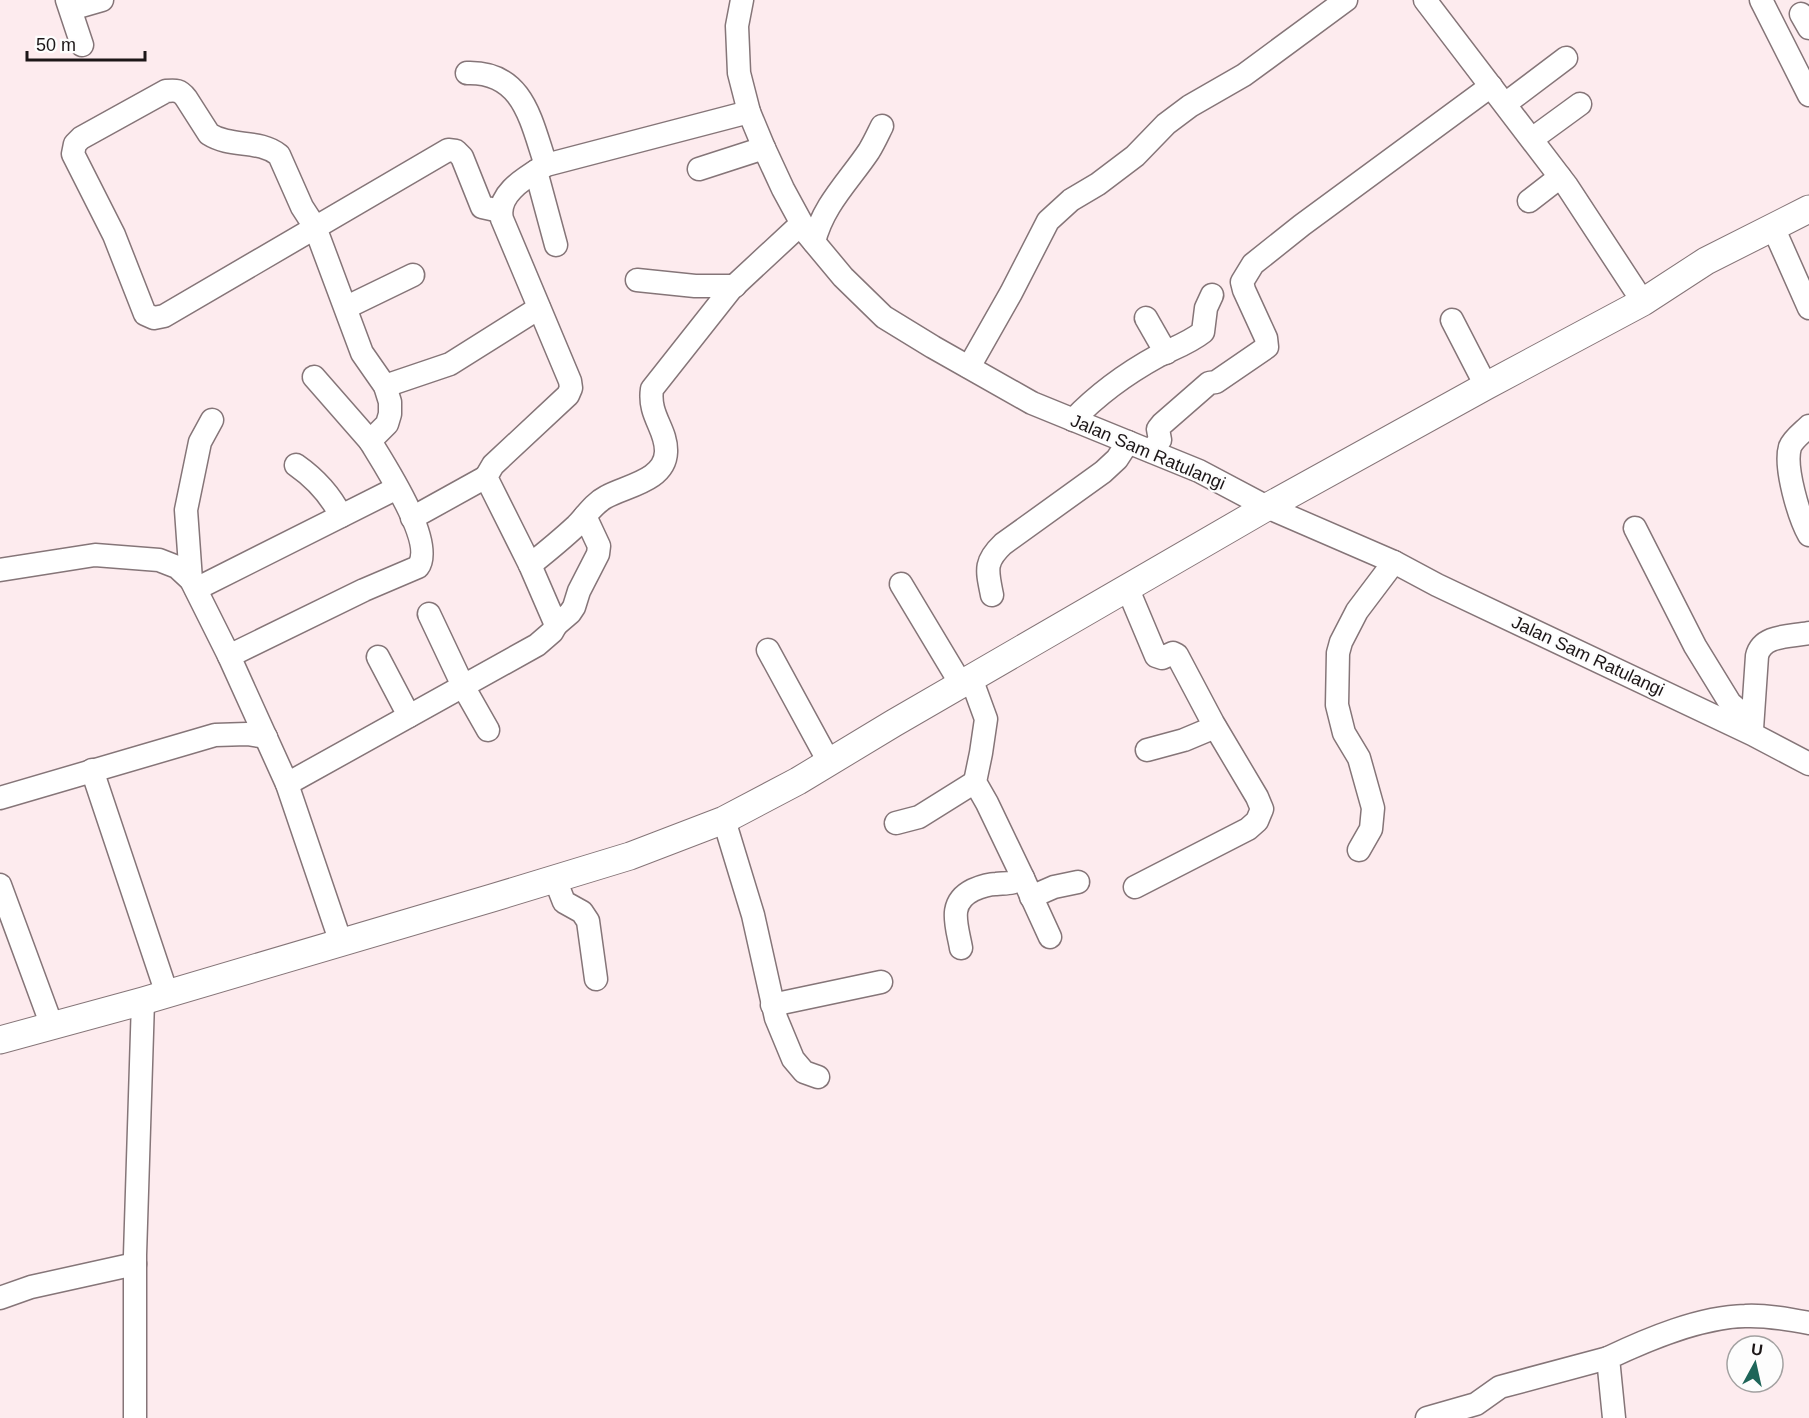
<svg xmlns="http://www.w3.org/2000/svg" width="1809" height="1418" font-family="Helvetica,sans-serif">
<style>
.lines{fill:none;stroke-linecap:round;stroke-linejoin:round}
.minor-casing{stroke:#857578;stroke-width:25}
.major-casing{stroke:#857578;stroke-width:29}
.minor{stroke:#fff;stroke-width:22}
.major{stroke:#fff;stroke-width:27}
.labels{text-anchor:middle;stroke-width:4.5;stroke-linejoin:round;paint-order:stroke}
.street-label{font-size:18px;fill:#1c1617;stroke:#fdfdfd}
</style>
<rect width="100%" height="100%" fill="#fdebee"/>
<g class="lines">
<!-- minor casing -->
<g class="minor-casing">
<g id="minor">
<polyline points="67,0 82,45"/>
<polyline points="742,0 737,26 739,73 749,112 764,148 783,189 808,235 843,277 884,317 933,347 1032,403 1199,471 1267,507 1394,562 1437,585 1752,734 1809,764"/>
<polyline points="1425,0 1567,186 1643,302"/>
<polyline points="1761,0 1809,95"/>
<polyline points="71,9 102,0"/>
<polyline points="1801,14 1809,28"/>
<path d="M467,73C524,71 531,122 546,165"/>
<polyline points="1505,104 1566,58"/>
<polyline points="1532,139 1580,104"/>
<polyline points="699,169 764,148"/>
<polyline points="536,171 556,245"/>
<polyline points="1529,201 1560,177"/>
<polyline points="1773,227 1809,308"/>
<path d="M814,242C823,205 849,181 869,151C874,143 878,134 882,126"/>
<polyline points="637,280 695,286 735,286"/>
<polyline points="347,307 413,275"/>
<polyline points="1146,318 1166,353"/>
<polyline points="1452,320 1486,386"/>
<polyline points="969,367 1011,293 1048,221 1071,200 1098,184 1135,156 1166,124 1190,106 1244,75 1346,0"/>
<polyline points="314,377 370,441"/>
<polyline points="385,386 450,364 539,308"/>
<path d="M1073,420C1098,394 1127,373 1158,356C1174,348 1189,343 1203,332L1206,308L1212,295"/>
<path d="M1809,426C1803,432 1793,439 1790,447C1784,467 1799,517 1809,535"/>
<polyline points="1151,451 1160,440 1158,429 1162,424 1209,383 1216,382 1267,347 1266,338 1244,290 1242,282 1253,264 1302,225 1491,86"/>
<path d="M296,465C316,479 330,494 341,516"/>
<polyline points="412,518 486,477"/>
<polyline points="1635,528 1695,646 1730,703 1737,709 1752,717"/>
<path d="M530,565C545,553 561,540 576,526C585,517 594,503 606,497C625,486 665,481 666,452C667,429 648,416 652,389L731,289L801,224"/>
<polyline points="0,570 95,555 159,560 177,567 191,580 229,656 287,784 341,943"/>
<polyline points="191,580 186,510 200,442 212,420"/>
<polyline points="901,584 961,684"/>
<polyline points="1127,587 1156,656 1162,658 1173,653 1177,655 1213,723 1257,797 1262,809 1257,821 1248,829 1135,887"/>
<polyline points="196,589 397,488"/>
<path d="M992,595C987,570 984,562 1003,544L1103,472L1117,459L1128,442"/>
<polyline points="429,614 463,686 488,730"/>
<polyline points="556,625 570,613 574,607 579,591 598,554 599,546 585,516"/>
<polyline points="768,650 829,762"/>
<path d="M229,656L364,590L418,567C436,543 384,464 370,441L387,424L390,414V402L385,386L362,353L315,227L302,207L279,155C259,139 231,148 209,134L186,98C180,90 176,90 166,91L81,138L75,144L73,154L114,235L145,314L154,318L164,316L448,150L456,151L462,157L482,207L500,211"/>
<polyline points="378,657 409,716"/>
<path d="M1752,729L1757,656C1762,634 1791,637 1809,633"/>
<polyline points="1147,750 1184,740 1215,727"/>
<polyline points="92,770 167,994"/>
<path d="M287,784L537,645L552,632L556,625L530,565L486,477L493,465L568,395L571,388L570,381L502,219C496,193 527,177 546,165L749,112"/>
<polyline points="0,798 215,735 247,734 266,737"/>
<polyline points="724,820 753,915 776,1018 793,1059 804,1072 818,1077"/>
<polyline points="896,823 919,817 975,782"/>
<polyline points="1359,850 1371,829 1373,808 1359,758 1344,733 1337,705 1338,653 1341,642 1357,611 1394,562"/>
<polyline points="1023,878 1050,937"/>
<polyline points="555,879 564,902 582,912 588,921 596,979"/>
<polyline points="0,885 52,1026"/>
<polyline points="1031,897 1054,887 1078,882"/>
<path d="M961,948C957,925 947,903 973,890C980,887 988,884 996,884C1007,883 1013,884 1023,878L987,803L975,782L981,753L986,719L971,678"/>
<polyline points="772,1005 881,982"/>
<polyline points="0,1298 31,1287 135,1264"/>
<polyline points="135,1418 135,1255 143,1001"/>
<polyline points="1427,1418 1476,1404 1500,1387 1608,1358"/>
<path d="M1614,1418L1608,1358C1648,1339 1700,1317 1745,1316C1766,1315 1788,1319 1809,1323"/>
</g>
</g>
<!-- major casing -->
<g class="major-casing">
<polyline id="major" points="0,1040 143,1001 492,898 630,856 724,820 798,781 894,723 1267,507 1486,386 1643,302 1706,261 1809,209"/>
</g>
<!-- minor -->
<use href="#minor" class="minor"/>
<!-- major -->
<use href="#major" class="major"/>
</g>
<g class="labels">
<!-- street labels -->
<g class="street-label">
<text transform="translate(1148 452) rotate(23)" y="6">Jalan Sam Ratulangi</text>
<text transform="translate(1588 656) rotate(25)" y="6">Jalan Sam Ratulangi</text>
</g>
</g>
<!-- north arrow -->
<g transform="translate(1755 1364) rotate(8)"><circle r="28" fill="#fdfdfd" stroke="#a3a1a1" stroke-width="1.5"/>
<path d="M0-4.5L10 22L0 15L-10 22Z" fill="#1e6559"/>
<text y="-9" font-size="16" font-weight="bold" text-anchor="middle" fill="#1c1617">U</text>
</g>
<!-- scale -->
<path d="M27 51v9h118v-9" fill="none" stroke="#1c1617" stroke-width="3"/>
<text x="36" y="51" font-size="18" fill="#1c1617" stroke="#fdfdfd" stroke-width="4.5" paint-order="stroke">50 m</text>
</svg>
